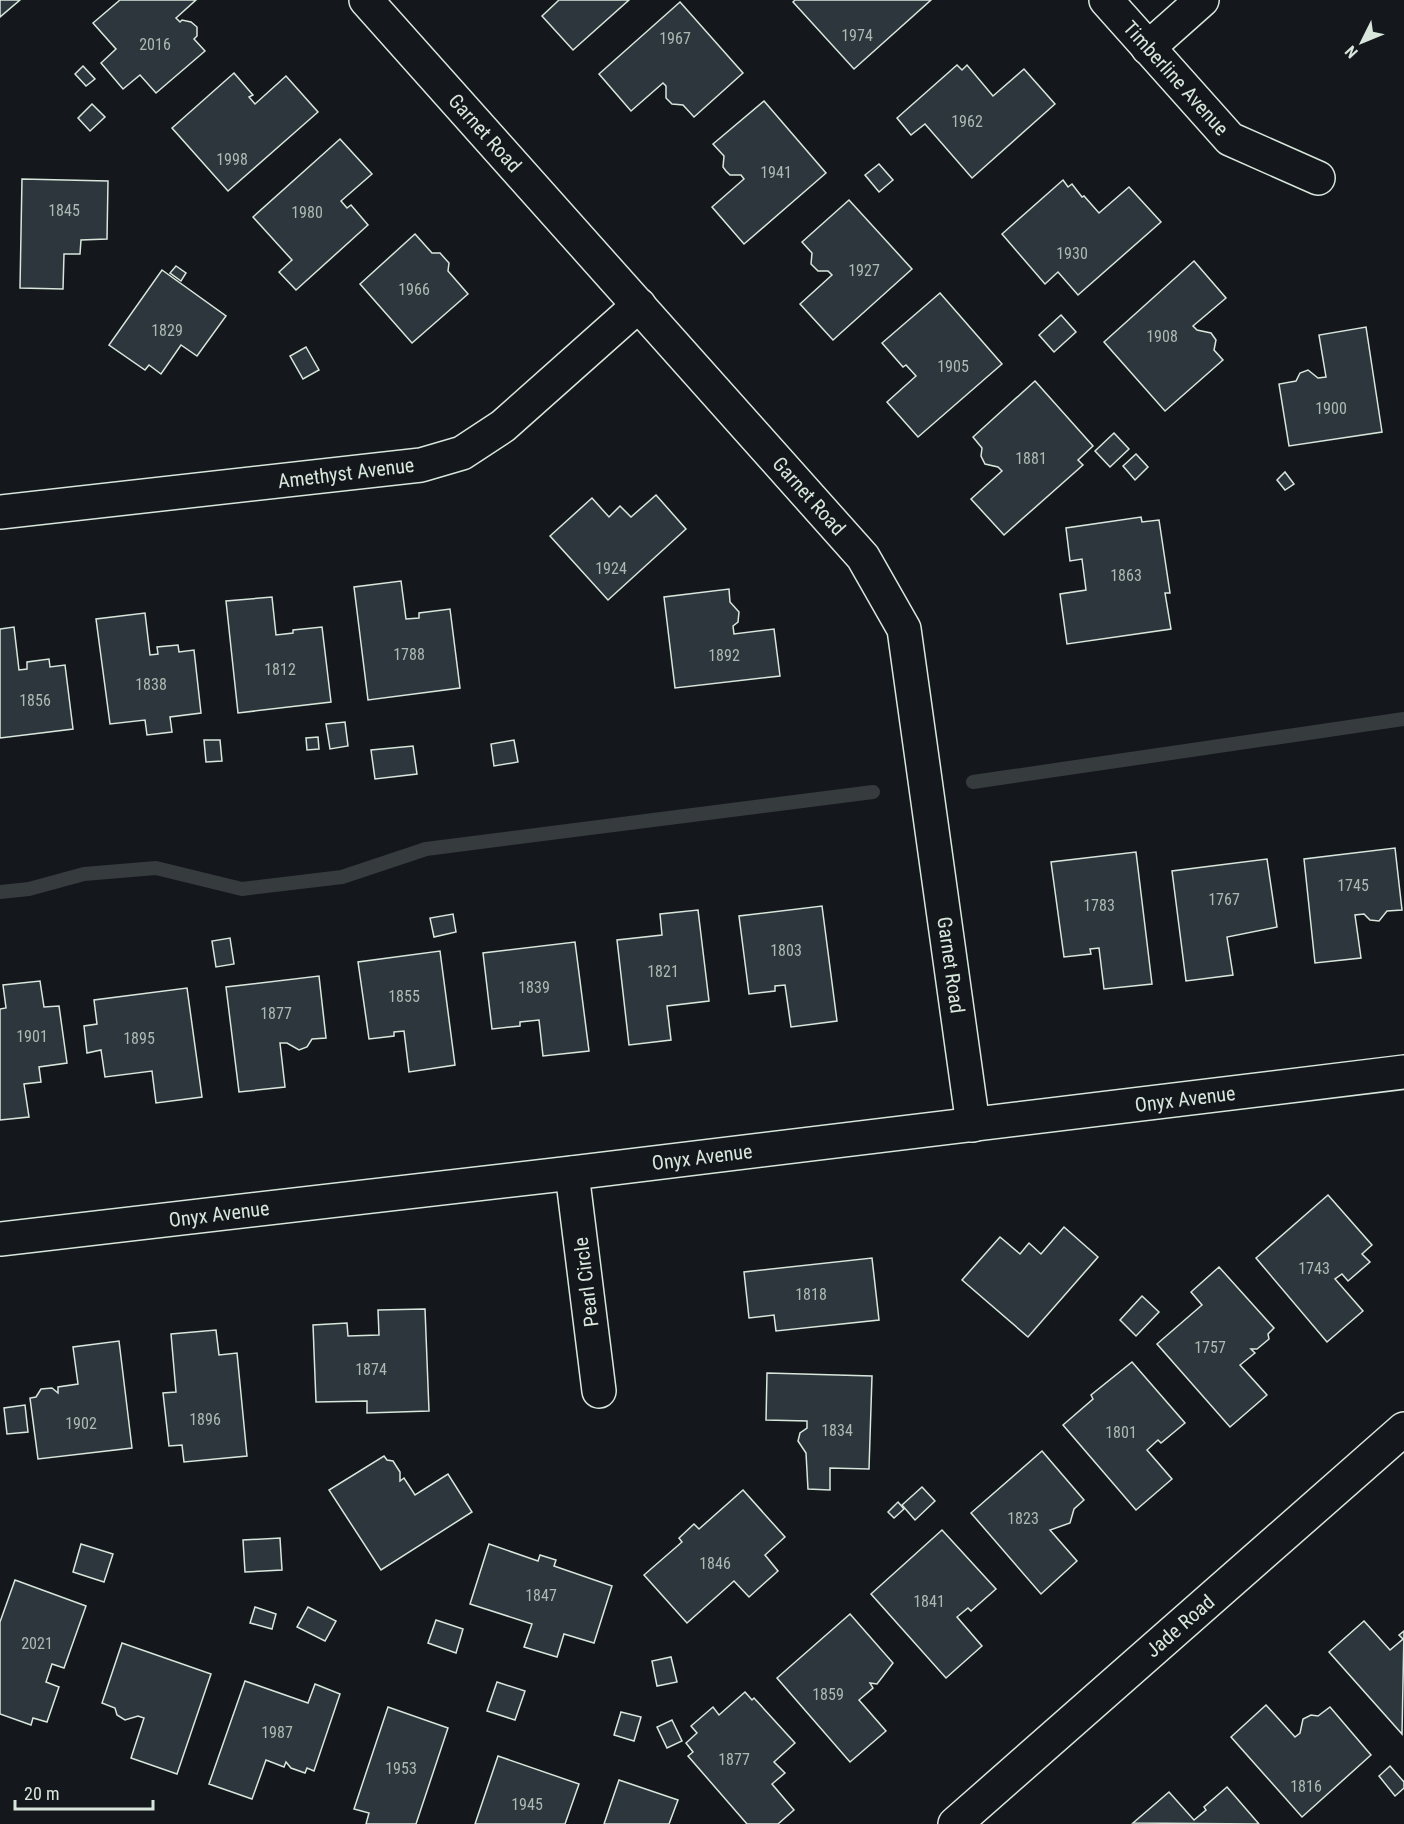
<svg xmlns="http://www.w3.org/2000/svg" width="1404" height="1824" font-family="'Roboto Condensed',sans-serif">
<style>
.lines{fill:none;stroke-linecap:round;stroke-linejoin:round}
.stream{stroke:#363b3e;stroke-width:14}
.building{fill:#2c363c;stroke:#d8e6dc;stroke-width:1.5}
.minor-casing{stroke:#d8e6dc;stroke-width:36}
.minor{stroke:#14181c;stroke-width:33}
.labels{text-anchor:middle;stroke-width:4.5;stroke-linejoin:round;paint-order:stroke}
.number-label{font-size:16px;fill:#adbab4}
.street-label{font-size:20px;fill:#d8e6dc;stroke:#14181c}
</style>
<rect width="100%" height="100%" fill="#14181c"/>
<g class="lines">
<!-- stream -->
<g class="stream">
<polyline points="973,782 1404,719"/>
<polyline points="0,892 29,889 84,874 156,868 242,889 342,877 426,849 873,792"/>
</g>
</g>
<!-- building -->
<g class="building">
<polygon points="0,0 20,0 0,17"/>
<polygon points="120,0 196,0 176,18 180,22 182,20 191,22 197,27 197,36 194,39 205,51 156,93 140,75 123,89 101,63 116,49 93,23"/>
<polygon points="559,0 629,0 573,50 542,16"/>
<polygon points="795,0 931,0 854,69 793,2"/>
<polygon points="680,2 743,73 694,117 683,105 672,104 666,98 666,86 663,83 631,111 599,74"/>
<polygon points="957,65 962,70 967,65 993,96 1024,69 1055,104 972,178 925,124 911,135 897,118"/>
<polygon points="83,66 95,79 86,86 75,74"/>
<polygon points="234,73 253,95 249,97 255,104 286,76 318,112 228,191 172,128"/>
<polygon points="764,101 826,173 744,244 712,207 744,179 741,175 730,175 726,171 723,167 724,156 713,144"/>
<polygon points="92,104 105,117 90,131 78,118"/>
<polygon points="340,139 372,174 341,201 347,208 351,205 368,225 296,290 279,272 292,260 253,217"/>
<polygon points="879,164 893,180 879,192 865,175"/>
<polygon points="22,179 108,181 107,239 81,240 80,254 64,254 63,289 20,288"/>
<polygon points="1063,180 1068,187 1072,184 1082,197 1084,196 1099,213 1129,187 1161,222 1078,295 1058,272 1045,284 1002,234"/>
<polygon points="849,200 912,269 833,340 800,304 832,275 828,271 818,271 811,264 812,253 802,242"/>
<polygon points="415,234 432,253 440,253 449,263 448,271 468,294 412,343 360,284"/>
<polygon points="1194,261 1226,298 1193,326 1197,330 1211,333 1216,340 1214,350 1223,360 1165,411 1104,342"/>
<polygon points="176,266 186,273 181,281 170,273"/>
<polygon points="162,270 226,316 197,356 181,345 161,374 149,365 145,370 109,345"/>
<polygon points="940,293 1002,364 918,437 887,402 916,376 906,365 903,367 882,343"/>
<polygon points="1061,315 1076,332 1054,352 1039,335"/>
<polygon points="1366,327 1382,432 1289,446 1279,384 1296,381 1300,373 1308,370 1318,378 1326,377 1319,335"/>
<polygon points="306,347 319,370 303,379 290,356"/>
<polygon points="1035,381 1093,446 1078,460 1083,465 1004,535 971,499 1002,471 998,467 985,464 981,456 982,448 973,437"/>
<polygon points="1114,433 1129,449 1110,467 1095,451"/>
<polygon points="1136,454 1148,467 1135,480 1123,466"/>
<polygon points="1285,472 1294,484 1285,490 1277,480"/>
<polygon points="656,495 686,529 608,600 550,536 592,498 609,517 620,506 631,517"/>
<polygon points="1141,517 1142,522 1159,520 1170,593 1165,593 1171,629 1067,644 1060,594 1086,590 1082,559 1070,561 1066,528"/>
<polygon points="401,581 406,619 419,618 419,613 450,609 460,688 368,700 354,587"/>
<polygon points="729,589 730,602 739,612 738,622 733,626 734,634 774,629 780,676 675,688 664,597"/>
<polygon points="272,597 276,635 293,633 293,630 322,627 331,702 238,713 226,601"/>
<polygon points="145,613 150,655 158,654 157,647 178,645 179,652 194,650 201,713 170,717 172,732 147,735 145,720 110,724 96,619"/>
<polygon points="14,627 19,670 27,669 27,662 49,659 50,667 65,665 73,729 0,738 0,629"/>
<polygon points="345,722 348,746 330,749 326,724"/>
<polygon points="318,737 319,749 307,750 306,738"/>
<polygon points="204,740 220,740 222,761 206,762"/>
<polygon points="514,740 518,762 494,766 491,744"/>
<polygon points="413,746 417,774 375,779 371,750"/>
<polygon points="1395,848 1402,910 1387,911 1379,921 1370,920 1364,914 1355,915 1361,958 1315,963 1304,859"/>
<polygon points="1136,852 1152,984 1104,989 1099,948 1090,949 1091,954 1064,957 1051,862"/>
<polygon points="1267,859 1277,927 1227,937 1233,975 1186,981 1172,871"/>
<polygon points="822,906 837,1021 791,1027 785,985 775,986 775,991 749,994 739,916"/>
<polygon points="698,910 709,1001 667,1006 671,1040 629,1045 617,940 662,935 660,914"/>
<polygon points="453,914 456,932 434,937 430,918"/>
<polygon points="230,938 234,964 216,967 212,941"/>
<polygon points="575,942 589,1051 543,1056 539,1020 520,1022 520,1026 492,1029 483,953"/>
<polygon points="440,951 455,1065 409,1072 404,1031 394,1032 394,1036 369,1039 358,962"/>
<polygon points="319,976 326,1038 312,1039 307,1047 299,1050 287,1043 280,1043 285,1087 239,1092 226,987"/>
<polygon points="40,981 44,1007 59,1006 67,1063 39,1067 41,1082 24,1084 29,1117 0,1120 0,1009 6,1008 3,985"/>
<polygon points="187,988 202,1097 156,1103 152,1071 105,1077 101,1050 87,1053 84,1026 97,1024 94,1000"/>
<polygon points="1328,1195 1372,1245 1362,1254 1370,1262 1348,1281 1342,1274 1335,1279 1363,1311 1327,1342 1256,1258"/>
<polygon points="1064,1227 1098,1257 1028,1337 962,1280 1000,1237 1020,1254 1029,1243 1041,1254"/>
<polygon points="872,1258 879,1320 776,1331 774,1315 749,1318 744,1272"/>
<polygon points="1219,1267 1274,1328 1268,1334 1269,1339 1257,1349 1251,1349 1255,1353 1240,1365 1267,1395 1230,1427 1157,1344 1202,1305 1191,1292"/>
<polygon points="1142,1296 1159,1312 1136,1336 1120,1320"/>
<polygon points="425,1309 429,1411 367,1413 367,1401 316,1402 313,1325 347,1323 348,1336 379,1335 378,1310"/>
<polygon points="216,1330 219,1355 237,1353 247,1456 184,1462 182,1445 169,1446 163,1393 176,1392 171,1334"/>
<polygon points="119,1341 132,1448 38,1459 30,1398 36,1397 41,1389 52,1388 58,1393 58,1387 78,1384 73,1347"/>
<polygon points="1132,1362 1185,1423 1161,1443 1158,1440 1147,1450 1172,1479 1136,1510 1063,1425 1093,1399 1091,1395"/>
<polygon points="767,1373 872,1376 869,1469 830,1468 830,1490 808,1489 806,1453 798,1441 800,1433 807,1428 807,1421 766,1420"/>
<polygon points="25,1405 28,1432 7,1434 4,1408"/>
<polygon points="1042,1451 1084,1500 1074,1509 1070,1523 1050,1530 1077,1561 1041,1594 971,1513"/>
<polygon points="384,1456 387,1460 393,1461 400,1472 400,1481 404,1478 415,1495 448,1474 472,1512 381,1570 329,1490"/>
<polygon points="922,1487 935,1501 915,1520 902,1505"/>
<polygon points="743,1490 785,1537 765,1555 778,1571 749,1597 734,1581 687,1623 644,1575 682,1542 679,1538 694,1524 699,1529"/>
<polygon points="898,1502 904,1509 894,1518 888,1512"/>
<polygon points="942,1530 996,1589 971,1611 968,1608 957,1617 982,1646 946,1678 871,1594"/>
<polygon points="280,1538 282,1570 245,1572 243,1540"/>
<polygon points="81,1544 113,1554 104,1582 73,1572"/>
<polygon points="489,1544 538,1561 540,1555 556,1560 554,1566 612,1586 594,1643 564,1634 557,1657 524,1647 532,1624 470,1604"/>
<polygon points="15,1580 86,1606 64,1668 52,1664 46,1682 59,1687 47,1722 33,1718 31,1725 0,1714 0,1622"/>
<polygon points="255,1607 276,1614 272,1629 250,1623"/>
<polygon points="308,1607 336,1621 325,1641 297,1627"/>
<polygon points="850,1614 893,1663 877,1684 870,1683 873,1688 859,1700 886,1731 850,1762 777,1678"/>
<polygon points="436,1620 463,1629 456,1653 428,1643"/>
<polygon points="1364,1621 1390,1650 1403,1639 1399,1635 1404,1631 1402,1734 1329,1652"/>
<polygon points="122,1643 211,1674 177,1774 131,1758 144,1718 138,1716 125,1720 117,1715 115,1708 102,1703"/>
<polygon points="671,1657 677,1682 657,1686 652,1661"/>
<polygon points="245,1681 308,1703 315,1684 340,1694 314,1771 307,1768 305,1773 291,1768 286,1762 284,1767 266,1760 252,1799 209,1784"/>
<polygon points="497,1682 525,1691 515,1720 487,1711"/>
<polygon points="745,1692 752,1700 754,1698 795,1743 774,1762 785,1773 772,1784 794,1810 778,1824 747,1824 688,1756 693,1752 686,1743 697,1733 691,1726 713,1707 719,1715"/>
<polygon points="1266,1705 1295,1737 1300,1733 1303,1719 1311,1715 1318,1716 1330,1707 1371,1755 1302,1817 1231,1737"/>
<polygon points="388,1707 448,1728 416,1824 366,1824 369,1813 354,1809"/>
<polygon points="621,1712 641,1717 634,1741 614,1735"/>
<polygon points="672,1720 682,1741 667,1748 657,1727"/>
<polygon points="498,1756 579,1784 565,1824 475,1824"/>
<polygon points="1390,1766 1404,1782 1404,1788 1395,1796 1379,1776"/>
<polygon points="619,1780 678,1800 669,1824 604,1824"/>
<polygon points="1227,1787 1259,1824 1133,1823 1169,1792 1194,1820 1206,1810 1204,1807"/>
</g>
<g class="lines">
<!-- minor casing -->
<g class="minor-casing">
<g id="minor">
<polyline points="366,0 863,557 904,629 973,1125"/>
<polyline points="1106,0 1230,139 1318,178"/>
<polyline points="1148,48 1202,0"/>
<polyline points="0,512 421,465 462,453 503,426 639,305"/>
<polyline points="572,1173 599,1391"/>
<polyline points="0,1239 572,1173 1404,1072"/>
<polyline points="955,1824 1404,1429"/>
</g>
</g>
<!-- minor -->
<use href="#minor" class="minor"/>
</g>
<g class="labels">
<!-- number labels -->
<g class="number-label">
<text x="857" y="41">1974</text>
<text x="675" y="44">1967</text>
<text x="155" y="50">2016</text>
<text x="967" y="127">1962</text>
<text x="232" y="165">1998</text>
<text x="776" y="178">1941</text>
<text x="64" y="216">1845</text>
<text x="307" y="218">1980</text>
<text x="1072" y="259">1930</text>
<text x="864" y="276">1927</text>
<text x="414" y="295">1966</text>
<text x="167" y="336">1829</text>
<text x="1162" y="342">1908</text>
<text x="953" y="372">1905</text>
<text x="1331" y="414">1900</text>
<text x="1031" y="464">1881</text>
<text x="611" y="574">1924</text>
<text x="1126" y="581">1863</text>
<text x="409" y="660">1788</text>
<text x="724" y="661">1892</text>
<text x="280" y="675">1812</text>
<text x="151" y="690">1838</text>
<text x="35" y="706">1856</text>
<text x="1353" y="891">1745</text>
<text x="1224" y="905">1767</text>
<text x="1099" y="911">1783</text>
<text x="786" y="956">1803</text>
<text x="663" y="977">1821</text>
<text x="534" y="993">1839</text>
<text x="404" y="1002">1855</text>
<text x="276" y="1019">1877</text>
<text x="32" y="1042">1901</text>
<text x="139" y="1044">1895</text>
<text x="1314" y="1274">1743</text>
<text x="811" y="1300">1818</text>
<text x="1210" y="1353">1757</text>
<text x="371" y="1375">1874</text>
<text x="205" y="1425">1896</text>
<text x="81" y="1429">1902</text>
<text x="837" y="1436">1834</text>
<text x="1121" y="1438">1801</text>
<text x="1023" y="1524">1823</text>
<text x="715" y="1569">1846</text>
<text x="541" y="1601">1847</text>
<text x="929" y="1607">1841</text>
<text x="37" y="1649">2021</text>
<text x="828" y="1700">1859</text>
<text x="277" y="1738">1987</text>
<text x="734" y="1765">1877</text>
<text x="401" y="1774">1953</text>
<text x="1306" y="1792">1816</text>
<text x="527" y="1810">1945</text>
</g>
<!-- street labels -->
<g class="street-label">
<text transform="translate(1176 78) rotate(48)" y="7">Timberline Avenue</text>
<text transform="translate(485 133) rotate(48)" y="7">Garnet Road</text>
<text transform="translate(346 473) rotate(-7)" y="7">Amethyst Avenue</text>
<text transform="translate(809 496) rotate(48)" y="7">Garnet Road</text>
<text transform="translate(951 965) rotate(82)" y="7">Garnet Road</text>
<text transform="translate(1185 1099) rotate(-7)" y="7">Onyx Avenue</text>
<text transform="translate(702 1157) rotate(-7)" y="7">Onyx Avenue</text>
<text transform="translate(219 1214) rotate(-7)" y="7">Onyx Avenue</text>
<text transform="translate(586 1282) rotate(-97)" y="7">Pearl Circle</text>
<text transform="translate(1180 1626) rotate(-41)" y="7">Jade Road</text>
</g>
</g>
<!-- north arrow -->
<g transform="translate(1362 42) rotate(227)" stroke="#14181c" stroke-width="4.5" paint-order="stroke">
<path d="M0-4.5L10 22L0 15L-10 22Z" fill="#d8e6dc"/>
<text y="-9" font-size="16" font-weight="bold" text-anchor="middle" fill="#d8e6dc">N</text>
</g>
<!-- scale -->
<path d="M15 1800v9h138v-9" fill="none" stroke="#d8e6dc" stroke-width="3"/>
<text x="24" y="1800" font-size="18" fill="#d8e6dc" stroke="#14181c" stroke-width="4.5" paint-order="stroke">20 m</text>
</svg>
